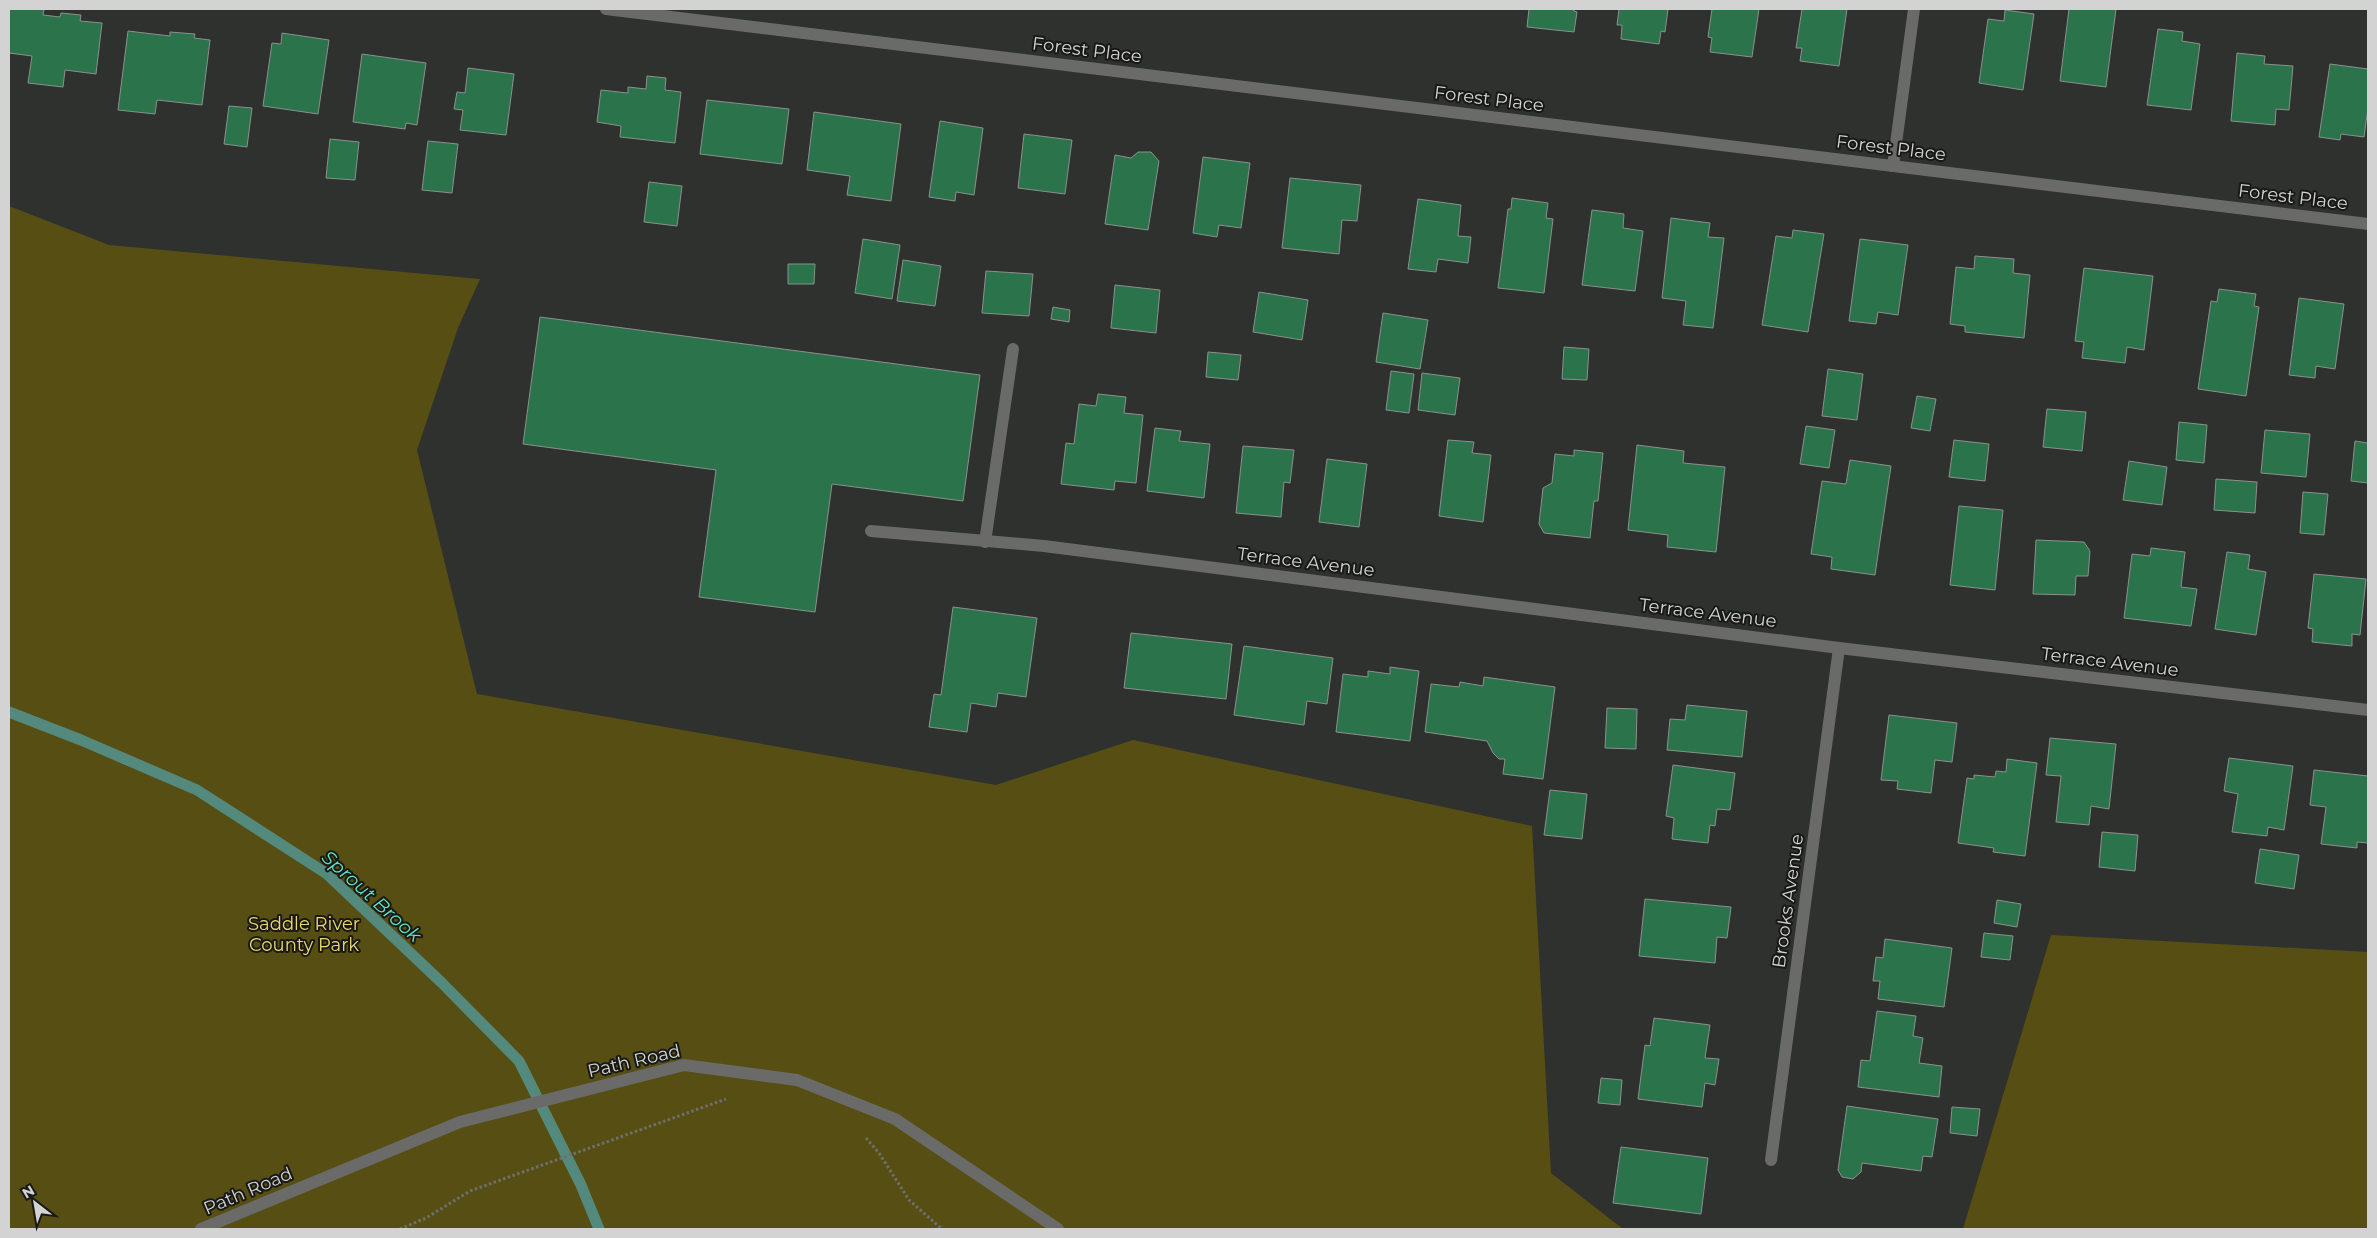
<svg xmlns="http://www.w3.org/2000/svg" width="2377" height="1238" font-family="Montserrat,sans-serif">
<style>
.green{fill:#574e13}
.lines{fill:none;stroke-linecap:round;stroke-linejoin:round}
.stream{stroke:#54897d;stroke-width:11}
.building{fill:#2b744b;stroke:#8c908d}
.path{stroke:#6e706e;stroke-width:3;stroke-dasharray:2.5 2.5;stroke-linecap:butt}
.minor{stroke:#6a6b69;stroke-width:12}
.labels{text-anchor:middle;stroke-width:4;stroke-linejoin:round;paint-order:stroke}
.street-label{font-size:18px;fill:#d2d3d2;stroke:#181917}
.park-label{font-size:18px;fill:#ebd86f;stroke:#181917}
.water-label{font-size:19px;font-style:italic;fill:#5de4c3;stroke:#181917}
</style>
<rect width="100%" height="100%" fill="#2f312e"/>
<!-- green -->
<g class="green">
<polygon points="9,206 109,245 480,279 458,328 417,450 477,694 996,785 1133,740 1532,826 1551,1173 1623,1229 9,1229"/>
<polygon points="2051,935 2368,952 2368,1229 1963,1229"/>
</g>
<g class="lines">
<!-- stream -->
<polyline class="stream" points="9,712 81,740 197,790 327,874 441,982 519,1061 581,1185 599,1229"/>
</g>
<!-- building -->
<g class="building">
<polygon points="9,9 44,9 43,15 60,17 61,13 81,15 80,21 102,23 96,74 65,70 63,87 28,83 32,56 9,53"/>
<polygon points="1529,9 1574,9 1574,11 1577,12 1574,32 1527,27"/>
<polygon points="1619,9 1668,9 1665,32 1661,31 1659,44 1621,39 1622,25 1617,25"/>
<polygon points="1712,9 1759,9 1752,57 1710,52 1712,38 1708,37"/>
<polygon points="1802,9 1847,9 1839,66 1800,61 1802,48 1796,48"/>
<polygon points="2069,9 2116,9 2106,87 2060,81"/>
<polygon points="2005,10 2034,14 2023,90 1979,83 1988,19 2004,21"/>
<polygon points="2158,29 2183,32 2182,41 2200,44 2191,110 2147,105"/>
<polygon points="128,31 170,36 170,32 195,34 194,38 210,40 202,105 157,100 155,114 118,110"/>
<polygon points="282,33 329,40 318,114 263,106 272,43 281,44"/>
<polygon points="2237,53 2265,56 2264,64 2293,66 2289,110 2276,109 2275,125 2231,121"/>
<polygon points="362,54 426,63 417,125 406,123 405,129 353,122"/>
<polygon points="2330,64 2368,69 2368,108 2364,137 2341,134 2340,140 2319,137"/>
<polygon points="468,68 514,74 506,135 460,130 463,110 454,109 457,92 465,93"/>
<polygon points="647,76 666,78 665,90 681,92 675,143 620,137 621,126 597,122 601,90 628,93 628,87 646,89"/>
<polygon points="707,100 789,109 782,164 700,154"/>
<polygon points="229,106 252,108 247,147 224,144"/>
<polygon points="814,112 901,124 891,201 847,195 850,176 807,170"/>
<polygon points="940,121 983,128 974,195 956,192 955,201 929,197"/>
<polygon points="1024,134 1072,140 1065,194 1018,188"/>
<polygon points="330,139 359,142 355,180 326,178"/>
<polygon points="428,141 458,144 452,193 422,190"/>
<polygon points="1138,152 1151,152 1159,161 1148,230 1105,224 1115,155 1131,158"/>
<polygon points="1203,157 1250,163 1241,228 1219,225 1217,237 1193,233"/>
<polygon points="1290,178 1361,185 1357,221 1342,220 1339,254 1282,248"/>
<polygon points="649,182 682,186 677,226 644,222"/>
<polygon points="1512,198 1548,203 1546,218 1553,219 1544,293 1498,288 1508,209 1511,209"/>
<polygon points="1418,199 1461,205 1458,236 1471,237 1468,263 1438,259 1436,272 1408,269"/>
<polygon points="1592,210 1624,214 1623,228 1643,231 1635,291 1582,285"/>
<polygon points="1671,218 1710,223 1708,237 1724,238 1713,328 1683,325 1686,301 1662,298"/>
<polygon points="1793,230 1824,234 1808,332 1762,325 1776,236 1792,238"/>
<polygon points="863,239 900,245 892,299 855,293"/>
<polygon points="1860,239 1908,245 1898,315 1878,312 1876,324 1849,321"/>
<polygon points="1975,256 2014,259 2013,273 2030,275 2024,338 1965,332 1965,326 1950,324 1956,267 1974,269"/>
<polygon points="903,260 941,266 935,306 897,301"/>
<polygon points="788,264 815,264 814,284 788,284"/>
<polygon points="2084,268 2153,276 2144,350 2127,347 2125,363 2082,358 2084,342 2075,341"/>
<polygon points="986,271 1033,274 1029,316 982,313"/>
<polygon points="1115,285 1160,290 1156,333 1111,328"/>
<polygon points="2219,289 2256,294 2254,306 2259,307 2246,396 2198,389 2211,301 2217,302"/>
<polygon points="1259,292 1308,300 1302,340 1253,332"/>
<polygon points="2299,298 2344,304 2335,369 2316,366 2315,378 2289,375"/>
<polygon points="1053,307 1070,310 1069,322 1051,319"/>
<polygon points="1383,313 1428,320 1420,369 1376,362"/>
<polygon points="540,317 980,375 963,501 832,484 815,612 699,597 716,470 523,444"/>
<polygon points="1564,347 1589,349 1587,380 1562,379"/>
<polygon points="1208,352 1241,355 1238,380 1206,377"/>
<polygon points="1828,369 1863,374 1857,420 1822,416"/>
<polygon points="1391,371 1414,374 1409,413 1386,410"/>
<polygon points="1422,373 1460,378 1455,415 1418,410"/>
<polygon points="1098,394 1126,397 1124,413 1143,415 1136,483 1115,481 1114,490 1061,484 1066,443 1074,444 1079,404 1096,406"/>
<polygon points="1917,396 1936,399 1930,431 1911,428"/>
<polygon points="2047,409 2086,412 2082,451 2043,447"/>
<polygon points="2179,422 2207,425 2204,463 2176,460"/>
<polygon points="1806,426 1835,430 1829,468 1800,464"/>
<polygon points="1155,428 1181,431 1179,441 1210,444 1204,498 1147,491"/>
<polygon points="2265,430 2310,434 2306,477 2261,473"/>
<polygon points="1448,440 1474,442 1472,453 1491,455 1483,522 1439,516"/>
<polygon points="1954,440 1989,444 1985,481 1949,477"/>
<polygon points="2355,441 2368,443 2368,483 2351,481"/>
<polygon points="1637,445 1684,451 1683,463 1725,467 1716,552 1667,547 1668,535 1628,530"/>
<polygon points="1243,446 1294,450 1290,483 1284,482 1281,517 1236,513"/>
<polygon points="1574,450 1603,453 1598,501 1594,501 1590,538 1544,533 1539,524 1543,488 1552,483 1555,454 1574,456"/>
<polygon points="1327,459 1367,464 1359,527 1319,522"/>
<polygon points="1850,460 1891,466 1875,575 1831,569 1832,557 1811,554 1822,481 1846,484"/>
<polygon points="2129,461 2167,467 2162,505 2123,500"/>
<polygon points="2216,479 2257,482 2255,513 2214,510"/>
<polygon points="2303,492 2328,494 2324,535 2300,533"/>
<polygon points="1959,506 2003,510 1995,590 1950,585"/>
<polygon points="2036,540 2084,542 2090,551 2088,576 2076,576 2075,595 2033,594"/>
<polygon points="2151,548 2185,552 2181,587 2197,589 2191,626 2124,618 2132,554 2150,556"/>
<polygon points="2227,552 2250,555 2248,569 2266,572 2256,635 2215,629"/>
<polygon points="2314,574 2366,579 2360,635 2352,634 2352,646 2312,642 2313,629 2308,628"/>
<polygon points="953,607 1037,618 1026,697 998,693 996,707 971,703 967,732 929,727 934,694 941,695"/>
<polygon points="1131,633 1232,644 1226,699 1124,688"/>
<polygon points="1244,646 1333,658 1327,704 1307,701 1304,725 1234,715"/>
<polygon points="1390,667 1419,671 1410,741 1336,732 1343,674 1368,677 1368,671 1390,674"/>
<polygon points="1484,677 1555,687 1543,779 1503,774 1505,759 1499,759 1493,753 1487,741 1425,732 1431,684 1459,687 1460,682 1483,686"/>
<polygon points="1687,705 1747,711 1742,757 1667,750 1670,719 1685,720"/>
<polygon points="1607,708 1637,709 1636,749 1605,748"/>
<polygon points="1889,715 1957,723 1952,762 1935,760 1931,793 1897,789 1898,781 1881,780"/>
<polygon points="2050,738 2116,744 2109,809 2091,806 2089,825 2056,822 2061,776 2046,775"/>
<polygon points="2229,758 2293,766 2284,830 2268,827 2267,836 2232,832 2238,794 2224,791"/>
<polygon points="2007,759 2037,763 2025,856 1993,852 1994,848 1958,843 1967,778 1974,779 1974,775 1995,777 1996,771 2006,772"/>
<polygon points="1673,765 1735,773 1730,810 1717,809 1715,826 1710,825 1708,843 1672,839 1674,818 1666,816"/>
<polygon points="2314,770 2368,776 2368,843 2357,842 2357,848 2321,844 2326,807 2310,805"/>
<polygon points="1550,790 1587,794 1582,839 1544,835"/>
<polygon points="2102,832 2138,835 2135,871 2099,867"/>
<polygon points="2260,849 2299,855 2294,889 2255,883"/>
<polygon points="1645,899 1731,907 1727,938 1717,937 1715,963 1639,956"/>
<polygon points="1997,900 2021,904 2017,927 1994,923"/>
<polygon points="1984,933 2013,936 2010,960 1981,957"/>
<polygon points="1885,939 1952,948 1944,1007 1878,999 1880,981 1873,981 1876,957 1883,958"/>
<polygon points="1877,1011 1916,1016 1913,1036 1923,1038 1919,1063 1942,1066 1939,1097 1858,1087 1861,1060 1870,1061"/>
<polygon points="1654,1018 1710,1025 1705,1058 1719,1059 1715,1085 1705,1083 1702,1107 1638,1099 1645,1045 1650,1046"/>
<polygon points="1601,1078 1622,1080 1620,1105 1598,1103"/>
<polygon points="1847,1106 1938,1119 1932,1157 1923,1156 1921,1171 1862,1163 1861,1172 1853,1179 1842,1177 1838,1170"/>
<polygon points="1952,1107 1980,1109 1977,1136 1950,1133"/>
<polygon points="1621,1147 1708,1158 1701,1214 1613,1203"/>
</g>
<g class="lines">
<!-- path -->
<g class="path">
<polyline points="866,1138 879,1153 909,1200 942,1229"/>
<polyline points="400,1229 426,1218 470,1191 726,1099"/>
</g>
<!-- minor -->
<g class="minor">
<polyline points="606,9 2368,224"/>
<polyline points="1893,166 1914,9"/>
<polyline points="871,531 1044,546 1839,648 2368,710"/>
<polyline points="985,542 1013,349"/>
<polyline points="1771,1160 1839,648"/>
<polyline points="201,1229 460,1122 684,1065 797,1080 895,1119 1058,1229"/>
</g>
</g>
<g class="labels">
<!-- street labels -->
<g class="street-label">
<text transform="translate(1087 50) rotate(7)" y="6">Forest Place</text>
<text transform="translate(1489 99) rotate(7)" y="6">Forest Place</text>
<text transform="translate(1891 148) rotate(7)" y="6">Forest Place</text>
<text transform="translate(2293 197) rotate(7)" y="6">Forest Place</text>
<text transform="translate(1306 562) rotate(7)" y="6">Terrace Avenue</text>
<text transform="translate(1708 613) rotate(7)" y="6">Terrace Avenue</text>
<text transform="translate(2110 662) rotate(7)" y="6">Terrace Avenue</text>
<text transform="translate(1788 901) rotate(-82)" y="6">Brooks Avenue</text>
<text transform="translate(634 1061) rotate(-13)" y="6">Path Road</text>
<text transform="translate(248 1191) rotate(-23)" y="6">Path Road</text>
</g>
<!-- park labels -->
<g class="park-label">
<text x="304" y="930">Saddle River<tspan x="304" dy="21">County Park</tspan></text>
</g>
<!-- water labels -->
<g class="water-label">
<text transform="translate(372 896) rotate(42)" y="7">Sprout Brook</text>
</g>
</g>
<!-- border -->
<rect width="2377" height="1238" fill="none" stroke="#d2d3d2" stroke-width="20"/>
<!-- north arrow -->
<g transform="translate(35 1203) rotate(329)" stroke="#181917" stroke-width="4" paint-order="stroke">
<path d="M0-4L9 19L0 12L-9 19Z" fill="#d2d3d2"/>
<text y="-8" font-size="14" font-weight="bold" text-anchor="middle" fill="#d2d3d2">N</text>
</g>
</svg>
